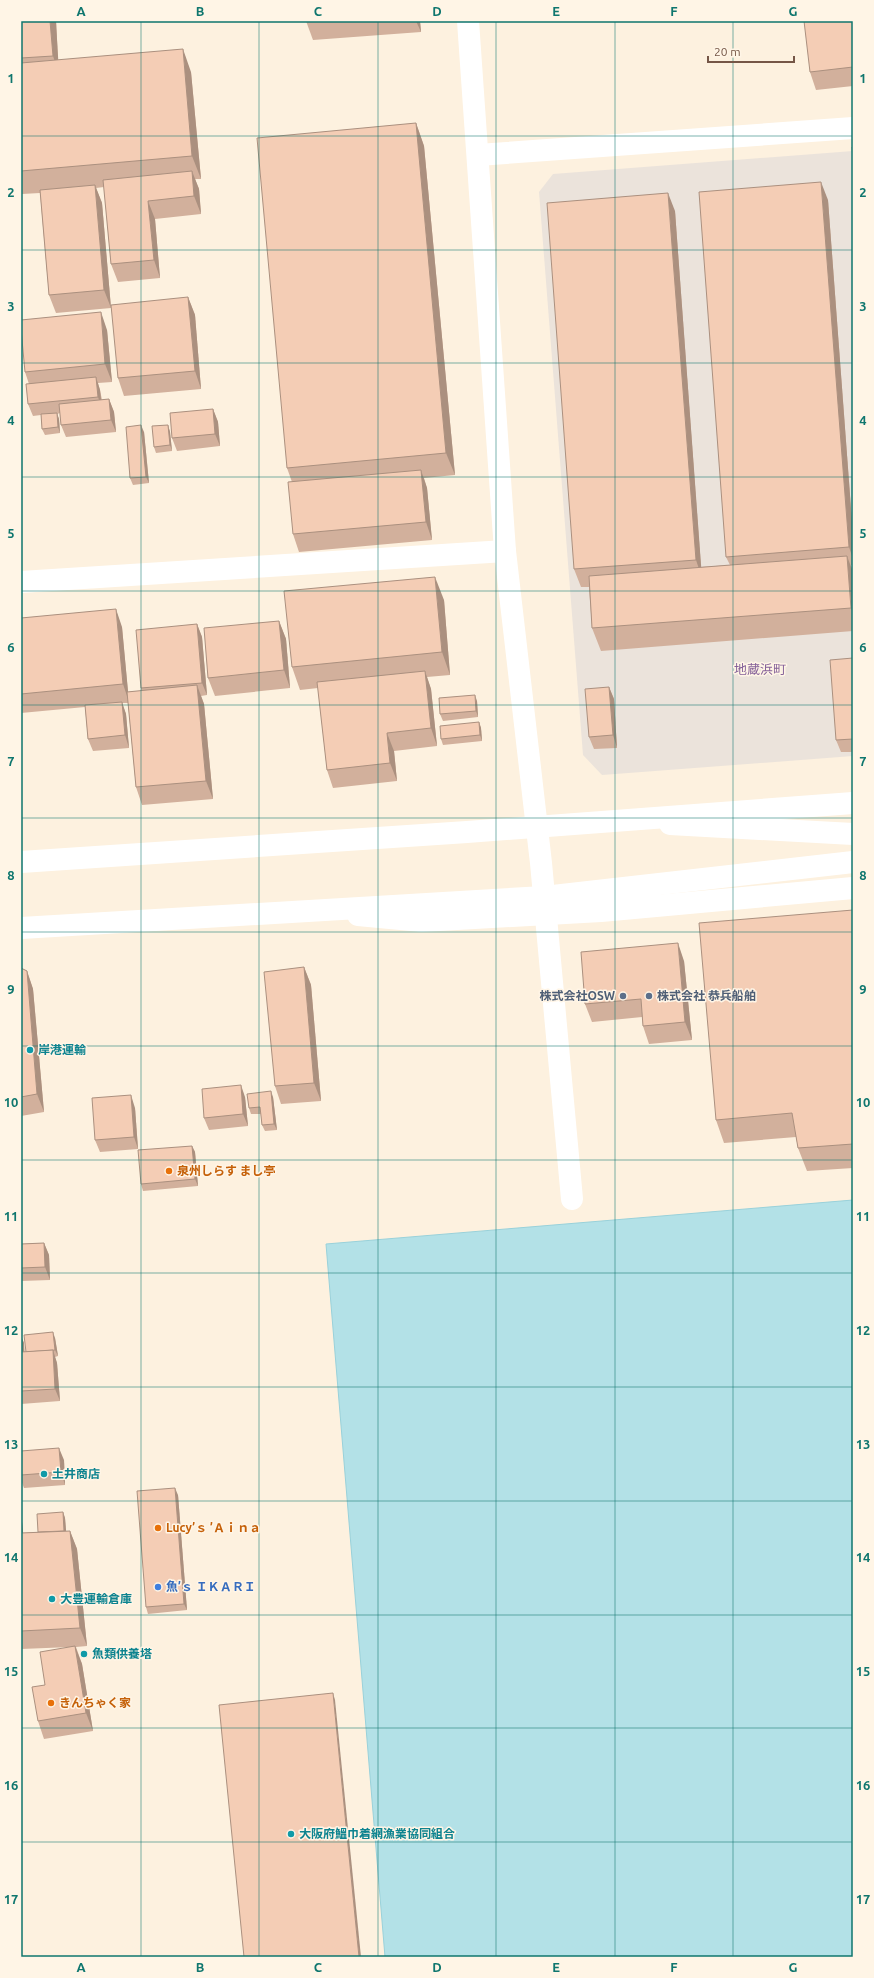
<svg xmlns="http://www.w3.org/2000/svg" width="874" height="1978" font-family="Ubuntu,'Noto Sans JP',sans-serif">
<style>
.industrial{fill:#ebe3db}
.water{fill:#b3e1e7;stroke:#99d1da}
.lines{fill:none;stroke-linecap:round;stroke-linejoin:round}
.minor{stroke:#fff;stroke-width:22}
.tertiary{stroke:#fff;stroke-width:22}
.wall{fill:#d2b09c}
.shaded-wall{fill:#ab907f}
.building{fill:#f4cdb5;stroke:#ab907f}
.grid{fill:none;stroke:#0f766e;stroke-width:1;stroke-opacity:0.55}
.service-dot{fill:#5c6f8a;stroke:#fff5e6;stroke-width:1.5}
.culture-dot{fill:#0f9aa8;stroke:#fff5e6;stroke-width:1.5}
.food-dot{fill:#e8710a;stroke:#fff5e6;stroke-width:1.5}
.shop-dot{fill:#3f7fe0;stroke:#fff5e6;stroke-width:1.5}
.labels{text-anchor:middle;stroke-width:3;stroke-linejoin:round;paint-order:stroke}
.service-label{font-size:12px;font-weight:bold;fill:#4e5e75;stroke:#fff5e6;text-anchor:end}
.culture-label{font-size:12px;font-weight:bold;fill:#0d838f;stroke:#fff5e6;text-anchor:start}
.food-label{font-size:12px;font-weight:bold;fill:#c56008;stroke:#fff5e6;text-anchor:start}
.shop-label{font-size:12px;font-weight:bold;fill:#366cbe;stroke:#fff5e6;text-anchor:start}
.neighbourhood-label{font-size:13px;fill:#856199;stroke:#fff5e6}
.neatline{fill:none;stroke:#0f766e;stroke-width:1.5}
.grid-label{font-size:13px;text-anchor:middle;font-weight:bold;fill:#0f766e}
</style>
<rect width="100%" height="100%" fill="#fdf1df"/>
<!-- industrial -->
<polygon class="industrial" points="853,151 853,756 602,775 583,755 539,192 553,174"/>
<!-- water -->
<polygon class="water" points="853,1200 853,1957 385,1957 326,1244"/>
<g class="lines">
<!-- minor -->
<g class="minor">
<polyline points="478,155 853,128"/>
<polyline points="21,582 505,551"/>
<polyline points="670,824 853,834"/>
<polyline points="544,897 853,862"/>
<polyline points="358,915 422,921 601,911 853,888"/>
</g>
<!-- tertiary -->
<g class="tertiary">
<polyline points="468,21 505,551 541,863 572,1199"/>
<polyline points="21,862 467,832 853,803"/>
<polyline points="21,928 544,897"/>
</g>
</g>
<!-- wall -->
<g class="wall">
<polygon points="21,21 56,21 58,60 191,72 201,179 195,179 199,189 201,214 155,219 160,278 118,282 111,264 104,187 96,188 102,203 111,308 56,313 49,295 40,193 22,194 21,192"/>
<polygon points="306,21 420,21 421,32 313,40"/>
<polygon points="853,21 853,86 816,90 810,72"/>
<polygon points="416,123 424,146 455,475 424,478 427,488 432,540 299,552 293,534 292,482 287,468"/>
<polygon points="828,200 853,535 853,565 851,565 853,572 853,631 601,651 592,628 589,587 581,587 574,569 675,211 701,567 730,565 726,557"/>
<polygon points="188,297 195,315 201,389 124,396 118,378"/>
<polygon points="107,330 112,382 98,383 100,390 102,400 109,399 114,412 116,432 66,437 61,425 60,413 57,414 59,419 60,433 45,435 42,429 41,415 33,416 28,404 29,384 25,372"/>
<polygon points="213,409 218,422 220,446 177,451 172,438"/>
<polygon points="168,425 170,432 172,451 156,453 154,447"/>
<polygon points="144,432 149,483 133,485 130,478"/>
<polygon points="444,600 450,675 427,677 431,689 437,746 394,751 397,781 333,788 327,770 318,688 300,690 292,667"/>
<polygon points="21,618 122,627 128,692 141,691 141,688 197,624 202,637 207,695 201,696 204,704 213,799 142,805 136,787 128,703 122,703 126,714 129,748 93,751 88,739 85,707 21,713"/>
<polygon points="279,621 286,639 290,688 215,696 208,678"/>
<polygon points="853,658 853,752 841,752 836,740"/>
<polygon points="609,687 614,699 617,748 594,749 589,737"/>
<polygon points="477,701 478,717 443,721 440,714"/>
<polygon points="479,722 481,728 482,741 443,745 441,739"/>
<polygon points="853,910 853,1168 807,1171 798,1148 796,1137 724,1143 716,1120"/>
<polygon points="684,961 692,1040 649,1044 643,1026 642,1017 592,1022 585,1004"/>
<polygon points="304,967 311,985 321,1101 281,1104 275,1086"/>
<polygon points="21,968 27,971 33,989 44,1112 21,1116"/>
<polygon points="245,1097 248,1126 209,1130 204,1118"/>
<polygon points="273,1097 277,1130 265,1131 262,1125 261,1114 251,1114 249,1108"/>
<polygon points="135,1108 138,1149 100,1152 95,1140"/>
<polygon points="192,1146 195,1152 198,1186 143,1191 141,1184"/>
<polygon points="44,1243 49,1255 50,1280 21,1281 21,1244"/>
<polygon points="21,1336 24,1343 24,1352 26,1352 55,1338 58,1356 55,1357 57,1363 60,1401 21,1404"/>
<polygon points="21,1451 64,1460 65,1485 24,1488 21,1480"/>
<polygon points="178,1495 187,1610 148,1614 146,1607"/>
<polygon points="21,1511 23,1533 38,1532 63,1512 65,1518 66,1531 70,1531 77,1549 87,1646 76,1647 82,1664 93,1731 44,1739 38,1721 45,1685 71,1647 21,1649"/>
</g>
<!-- shaded-wall -->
<g class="shaded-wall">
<polygon points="50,21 56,21 59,74 53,56"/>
<polygon points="416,21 420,21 421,32"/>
<polygon points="183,49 191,72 201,179 192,156"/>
<polygon points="416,123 424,146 455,475 446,453"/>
<polygon points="192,171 199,189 201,214 194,196"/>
<polygon points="821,182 828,200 853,535 853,559 849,547"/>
<polygon points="95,185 102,203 111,308 104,290"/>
<polygon points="668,193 675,211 702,578 696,560"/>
<polygon points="148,201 155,219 160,278 154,260"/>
<polygon points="188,297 195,315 201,389 195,371"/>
<polygon points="101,312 107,330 112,382 105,364"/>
<polygon points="96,377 100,390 102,409 98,397"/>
<polygon points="109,399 114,412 116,432 111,420"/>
<polygon points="213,409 218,422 220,446 215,434"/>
<polygon points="57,413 59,419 60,433 58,427"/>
<polygon points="141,425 144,432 149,483 146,477"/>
<polygon points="168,425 170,432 172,451 170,445"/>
<polygon points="421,470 427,488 432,540 426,522"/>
<polygon points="847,556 853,572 853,613 851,608"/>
<polygon points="435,577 444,600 450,675 442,652"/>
<polygon points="116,609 122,627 129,702 123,684"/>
<polygon points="279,621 286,639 290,688 284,670"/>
<polygon points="197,624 202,637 207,695 202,683"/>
<polygon points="425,671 431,689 437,746 431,728"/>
<polygon points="197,685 204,704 213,799 206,781"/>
<polygon points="609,687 614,699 617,748 613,735"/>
<polygon points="475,695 477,701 478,717 476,711"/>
<polygon points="122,702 126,714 129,748 125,735"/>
<polygon points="479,722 481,728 482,741 480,735"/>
<polygon points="387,733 394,751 397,781 390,763"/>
<polygon points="678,943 684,961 692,1040 685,1022"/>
<polygon points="304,967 311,985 321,1101 314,1083"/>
<polygon points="27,971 33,989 44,1112 37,1094"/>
<polygon points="241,1085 245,1097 248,1126 243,1114"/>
<polygon points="271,1091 273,1097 277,1130 274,1124"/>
<polygon points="131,1095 135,1108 138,1149 134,1137"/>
<polygon points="192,1146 195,1152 198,1186 195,1179"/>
<polygon points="44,1243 49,1255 50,1280 45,1267"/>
<polygon points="53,1332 55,1338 58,1356 55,1350"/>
<polygon points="21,1336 24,1343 25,1359 22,1353"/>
<polygon points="53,1350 57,1363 60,1401 55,1389"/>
<polygon points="59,1448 64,1460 65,1485 61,1472"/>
<polygon points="175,1488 178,1495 187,1610 184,1604"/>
<polygon points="21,1511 24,1542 21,1533"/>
<polygon points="63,1512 65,1518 67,1542 64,1535"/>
<polygon points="70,1531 77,1549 87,1646 80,1628"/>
<polygon points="75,1646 82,1664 93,1731 86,1713"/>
<polygon points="333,1693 335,1700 361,1957 359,1957"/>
</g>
<!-- building -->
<g class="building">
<polygon points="21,21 50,21 53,56 21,58"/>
<polygon points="804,21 853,21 853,67 810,72"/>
<polygon points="183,49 192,156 21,171 21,63"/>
<polygon points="416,123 446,453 287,468 257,138"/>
<polygon points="852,147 853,147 853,159"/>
<polygon points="192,171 194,196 148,201 154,260 111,264 103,180"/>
<polygon points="821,182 849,547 726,557 699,192"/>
<polygon points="95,185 104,290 49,295 40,190"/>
<polygon points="668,193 696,560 574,569 547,203"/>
<polygon points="188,297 195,371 118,378 111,305"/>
<polygon points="101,312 105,364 25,372 21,329 21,320"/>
<polygon points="96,377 98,397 28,404 26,384"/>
<polygon points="109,399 111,420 61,425 59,404"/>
<polygon points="213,409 215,434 172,438 170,413"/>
<polygon points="57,413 58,427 42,429 41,414"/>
<polygon points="141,425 146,477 130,478 126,427"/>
<polygon points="168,425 170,445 154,447 152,426"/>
<polygon points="421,470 426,522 293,534 288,482"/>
<polygon points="847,556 851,608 592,628 589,576"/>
<polygon points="435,577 442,652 292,667 284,591"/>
<polygon points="116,609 123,684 21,694 21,618"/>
<polygon points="279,621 284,670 208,678 204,628"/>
<polygon points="197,624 202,683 141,688 136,630"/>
<polygon points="853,658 853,739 836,740 830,660"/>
<polygon points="425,671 431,728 387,733 390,763 327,770 317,682"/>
<polygon points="197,685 206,781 136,787 127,692"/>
<polygon points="609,687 613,735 589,737 585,689"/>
<polygon points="475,695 476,711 440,714 439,698"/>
<polygon points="122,702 125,735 88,739 85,705"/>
<polygon points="479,722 480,735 441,739 440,726"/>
<polygon points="853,910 853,1144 798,1148 792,1113 716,1120 699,923"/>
<polygon points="678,943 685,1022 643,1026 641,999 585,1004 581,952"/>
<polygon points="304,967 314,1083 275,1086 264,972"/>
<polygon points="21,968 27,971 37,1094 21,1097"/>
<polygon points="241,1085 243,1114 204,1118 202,1089"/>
<polygon points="271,1091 274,1124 262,1125 260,1107 249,1108 247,1094"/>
<polygon points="131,1095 134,1137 95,1140 92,1098"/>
<polygon points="192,1146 195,1179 141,1184 138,1150"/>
<polygon points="44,1243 45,1267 21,1268 21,1244"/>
<polygon points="53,1332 55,1350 26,1352 24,1335"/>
<polygon points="21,1336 22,1352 21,1352"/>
<polygon points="53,1350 55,1389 21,1391 21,1352"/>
<polygon points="59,1448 61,1472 21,1475 21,1451"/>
<polygon points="175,1488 184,1604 146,1607 137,1491"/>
<polygon points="63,1512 64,1531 38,1532 37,1514"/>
<polygon points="70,1531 80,1628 21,1631 21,1533"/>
<polygon points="75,1646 86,1713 38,1721 32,1687 45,1685 40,1652"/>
<polygon points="333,1693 359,1957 244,1957 219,1705"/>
</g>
<!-- grid -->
<path class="grid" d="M141,21V1957M259,21V1957M378,21V1957M496,21V1957M615,21V1957M733,21V1957M21,136H853M21,250H853M21,363H853M21,477H853M21,591H853M21,705H853M21,818H853M21,932H853M21,1046H853M21,1160H853M21,1273H853M21,1387H853M21,1501H853M21,1615H853M21,1728H853M21,1842H853"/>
<!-- markers -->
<g class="service-dot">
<circle cx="623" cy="996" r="4"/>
<circle cx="649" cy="996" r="4"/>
</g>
<g class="culture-dot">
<circle cx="30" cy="1050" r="4"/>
<circle cx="44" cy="1474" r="4"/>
<circle cx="52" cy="1599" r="4"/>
<circle cx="84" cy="1654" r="4"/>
<circle cx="291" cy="1834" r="4"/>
</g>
<g class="food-dot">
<circle cx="169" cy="1171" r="4"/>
<circle cx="158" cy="1528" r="4"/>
<circle cx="51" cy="1703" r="4"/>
</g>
<circle class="shop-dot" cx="158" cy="1587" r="4"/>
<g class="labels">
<!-- service labels -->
<g class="service-label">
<text x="615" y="1000">株式会社OSW</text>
<text x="657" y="1000" text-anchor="start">株式会社 恭兵船舶</text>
</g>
<!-- culture labels -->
<g class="culture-label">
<text x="38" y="1054">岸港運輸</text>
<text x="52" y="1478">土井商店</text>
<text x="60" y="1603">大豊運輸倉庫</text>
<text x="92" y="1658">魚類供養塔</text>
<text x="299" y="1838">大阪府鰮巾着網漁業協同組合</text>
</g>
<!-- food labels -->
<g class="food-label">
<text x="177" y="1175">泉州しらす まし亭</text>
<text x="166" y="1532">Lucy’ｓ ’Ａｉｎａ</text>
<text x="59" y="1707">きんちゃく家</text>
</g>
<!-- shop labels -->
<g class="shop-label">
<text x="166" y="1591">魚’ｓ ＩＫＡＲＩ</text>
</g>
<!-- neighbourhood labels -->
<g class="neighbourhood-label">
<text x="760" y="674">地蔵浜町</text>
</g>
</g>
<!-- border -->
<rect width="874" height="1978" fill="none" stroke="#fff5e6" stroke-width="44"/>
<!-- scale -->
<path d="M708 56v6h86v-6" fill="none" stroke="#755646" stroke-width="2"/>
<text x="714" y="56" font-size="12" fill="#755646" stroke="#fff5e6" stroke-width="3" paint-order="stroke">20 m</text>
<rect x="22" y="22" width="830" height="1934" class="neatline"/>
<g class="grid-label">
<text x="81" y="16">A</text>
<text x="200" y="16">B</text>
<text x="318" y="16">C</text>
<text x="437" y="16">D</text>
<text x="556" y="16">E</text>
<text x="674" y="16">F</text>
<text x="793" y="16">G</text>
<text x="11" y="83">1</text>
<text x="863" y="83">1</text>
<text x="11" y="197">2</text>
<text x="863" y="197">2</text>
<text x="11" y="311">3</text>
<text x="863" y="311">3</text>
<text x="11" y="425">4</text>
<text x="863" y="425">4</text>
<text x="11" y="538">5</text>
<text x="863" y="538">5</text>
<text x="11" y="652">6</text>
<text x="863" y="652">6</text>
<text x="11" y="766">7</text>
<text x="863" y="766">7</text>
<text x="11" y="880">8</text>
<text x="863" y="880">8</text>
<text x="11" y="994">9</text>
<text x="863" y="994">9</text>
<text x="11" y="1107">10</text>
<text x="863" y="1107">10</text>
<text x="11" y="1221">11</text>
<text x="863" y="1221">11</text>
<text x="11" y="1335">12</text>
<text x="863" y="1335">12</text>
<text x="11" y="1449">13</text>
<text x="863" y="1449">13</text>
<text x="11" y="1562">14</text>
<text x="863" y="1562">14</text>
<text x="11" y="1676">15</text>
<text x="863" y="1676">15</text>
<text x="11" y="1790">16</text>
<text x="863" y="1790">16</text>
<text x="11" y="1904">17</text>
<text x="863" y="1904">17</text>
<text x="81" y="1972">A</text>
<text x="200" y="1972">B</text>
<text x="318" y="1972">C</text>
<text x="437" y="1972">D</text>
<text x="556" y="1972">E</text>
<text x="674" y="1972">F</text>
<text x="793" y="1972">G</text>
</g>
</svg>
